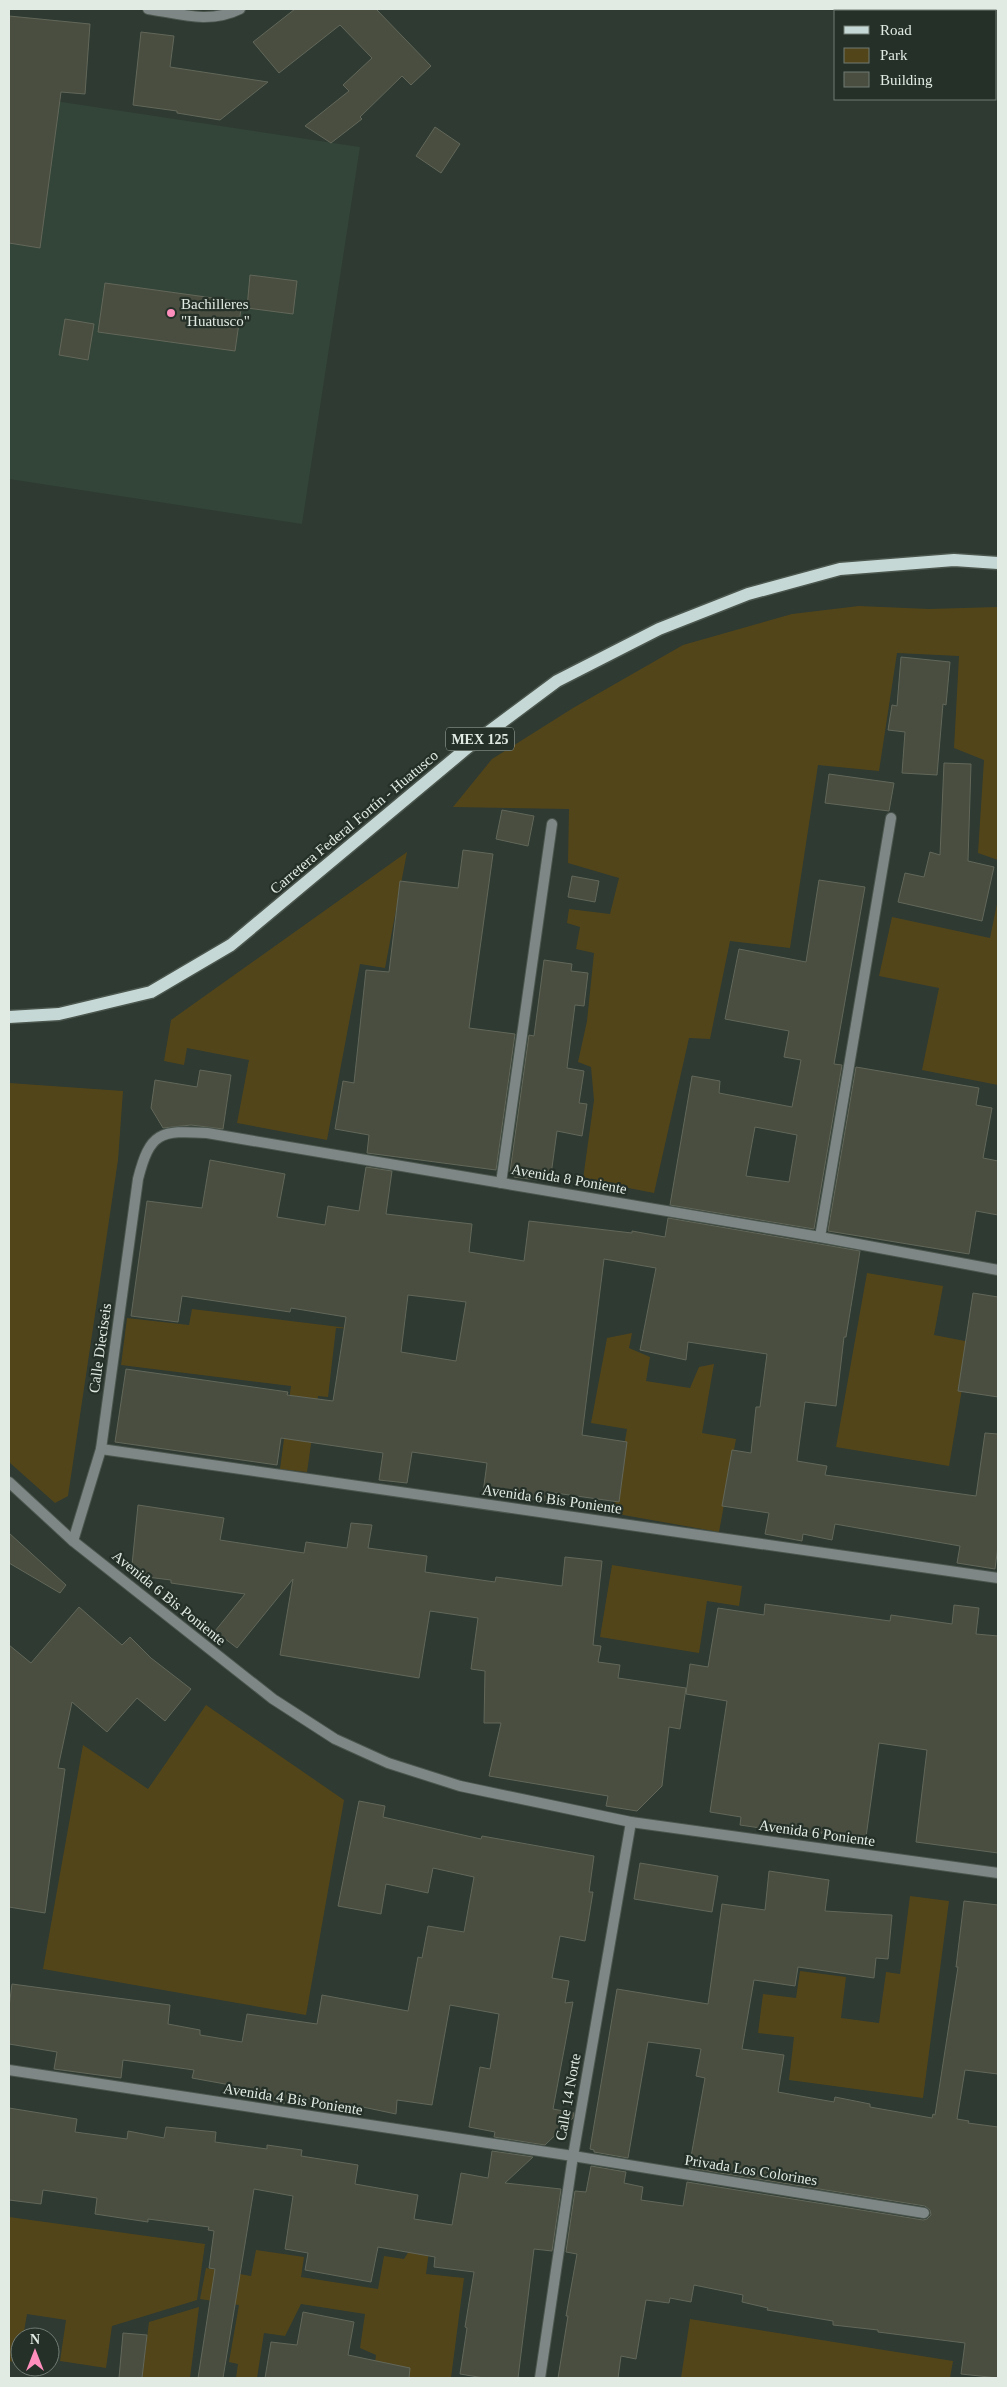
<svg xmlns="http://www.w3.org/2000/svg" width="1007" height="2387" font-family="Georgia,serif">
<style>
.built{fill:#334438}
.green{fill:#53451a}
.building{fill:#494e41;stroke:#626759;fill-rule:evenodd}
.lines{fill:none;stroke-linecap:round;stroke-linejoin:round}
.street-casing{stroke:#4b564e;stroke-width:12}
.primary-casing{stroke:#4b564e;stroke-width:15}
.street{stroke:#7f8786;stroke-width:10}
.primary{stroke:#c6d8d5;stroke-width:12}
.poi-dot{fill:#fe8ebc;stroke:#243028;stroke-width:2}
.labels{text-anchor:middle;stroke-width:4.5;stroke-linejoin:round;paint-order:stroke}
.shield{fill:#243028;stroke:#a9b2ac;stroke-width:1}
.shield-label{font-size:14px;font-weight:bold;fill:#e2eae4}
.poi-label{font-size:15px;fill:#e2eae4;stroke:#243028;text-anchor:start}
.street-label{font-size:15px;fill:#e2eae4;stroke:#243028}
</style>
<rect width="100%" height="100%" fill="#2e3a32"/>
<!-- built -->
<polygon class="built" points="9,94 360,147 302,524 9,479"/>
<!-- green -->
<g class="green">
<polygon points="859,606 929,609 998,607 998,860 978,853 984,760 954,748 959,656 897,653 879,771 818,765 790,948 730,941 710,1039 689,1038 654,1193 583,1179 594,1100 591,1067 578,1062 587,1021 594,953 576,949 580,927 567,923 569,909 610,914 619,878 568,863 569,809 453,807 492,759 573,708 683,645 792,614"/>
<polygon points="407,852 385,968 360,964 327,1140 237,1123 249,1060 187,1048 184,1065 164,1061 171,1020"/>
<polygon points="998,899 998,1085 922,1070 939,988 879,976 892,917 990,938"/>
<polygon points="9,1083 123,1091 118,1160 68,1496 55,1503 9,1462"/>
<polygon points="867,1273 943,1286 934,1335 970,1342 949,1466 836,1447"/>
<polygon points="192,1309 356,1329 336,1328 328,1397 318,1396 307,1472 280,1469 291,1386 121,1365 127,1318 189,1325"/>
<polygon points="632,1333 629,1348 650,1357 646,1381 690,1388 699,1367 714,1364 702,1433 736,1439 719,1532 612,1513 627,1429 591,1423 607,1338"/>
<polygon points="612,1565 742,1586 739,1606 707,1601 699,1653 600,1637"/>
<polygon points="206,1705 344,1800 306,2015 43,1969 83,1745 148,1789"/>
<polygon points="910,1896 949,1901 923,2098 789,2080 794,2037 758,2033 763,1994 796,1998 800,1971 846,1977 841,2018 879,2023 886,1972 900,1974"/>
<polygon points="9,2217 205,2244 197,2300 112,2326 106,2368 60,2361 66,2320 27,2314 23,2337 20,2337 19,2363 9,2361"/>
<polygon points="411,2248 429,2251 426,2274 464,2278 451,2378 373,2378 376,2355 360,2348 365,2314 301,2304 285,2336 264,2333 257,2378 236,2378 238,2364 229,2362 239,2305 200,2299 206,2268 251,2276 256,2250 304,2257 301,2277 378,2289 384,2256 404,2259"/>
<polygon points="199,2307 190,2378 142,2378 149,2322"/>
<polygon points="690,2319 953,2361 950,2378 681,2378"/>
</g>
<!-- building -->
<g class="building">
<polygon points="295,9 376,9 431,66 411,85 402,76 360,117 362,119 331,143 305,126 349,91 343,85 372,58 340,25 279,73 253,42"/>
<polygon points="9,16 90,24 85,94 61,92 40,248 9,243"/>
<polygon points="141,32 174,36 170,67 268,82 220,120 177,113 177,111 133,105"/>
<polygon points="435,127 460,144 441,173 416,156"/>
<polygon points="250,275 297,281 293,314 247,308"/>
<polygon points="105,283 242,302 235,351 98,332"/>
<polygon points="65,319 94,324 88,360 59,355"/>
<polygon points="901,657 950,662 946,705 943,704 937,775 902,773 905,732 888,730 892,705 897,706"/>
<polygon points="944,763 971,764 968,861 994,867 982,921 898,902 905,873 924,877 930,852 940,855"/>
<polygon points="829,774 894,783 889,811 825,803"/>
<polygon points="502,810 534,816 528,846 496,839"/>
<polygon points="463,850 493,854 469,1028 515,1034 496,1170 367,1153 369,1135 335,1129 343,1081 354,1083 366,970 389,972 400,881 458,888"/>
<polygon points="572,876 599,881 595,902 568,897"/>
<path d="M819,880L865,887L834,1064L842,1065L814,1229L670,1205L692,1076L720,1081L719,1093L792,1107L801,1060L784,1057L789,1031L725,1019L739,949L806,962ZM755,1127L797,1135L789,1182L746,1176Z"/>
<polygon points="544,960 572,964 571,971 588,973 584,1006 575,1005 567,1068 584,1071 579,1103 587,1104 582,1136 557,1131 550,1182 514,1177 515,1172 510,1172 529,1035 534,1036"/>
<polygon points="856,1067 979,1088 976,1105 992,1108 983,1158 998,1161 998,1215 976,1211 969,1254 828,1231"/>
<polygon points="200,1070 231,1075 223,1129 191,1125 163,1128 151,1108 155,1080 197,1087"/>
<path d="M210,1160L285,1174L277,1217L325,1225L328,1206L359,1211L366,1167L392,1171L386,1214L472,1224L469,1252L524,1261L529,1221L632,1233V1231L665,1237L668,1218L860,1251L846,1337H844L836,1406L805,1402L797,1461L827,1466L825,1475L976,1496L985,1433L998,1434V1546L995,1569L957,1563L960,1546L835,1524L832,1540L803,1534L802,1541L765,1534L769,1513L722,1506L732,1450L751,1453L756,1407H760L767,1354L688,1342L686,1360L640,1350L656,1268L604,1259L582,1435L627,1442L619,1502L548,1492L547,1501L483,1493L487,1463L412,1452L407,1483L379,1480L383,1453L281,1438L277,1465L115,1442L126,1369L288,1392L287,1395L333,1401L346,1317L291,1308L290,1312L182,1296L178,1322L131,1316L147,1201L202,1208ZM408,1295L466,1302L456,1361L401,1352Z"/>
<polygon points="973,1293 998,1297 998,1397 958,1391"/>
<polygon points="138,1505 224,1518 220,1540 304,1553 306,1542 347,1548 351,1523 372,1525 368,1548 427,1556 425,1572 495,1582 496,1577 562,1586 565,1557 602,1561 593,1645 601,1646 598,1662 620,1665 618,1678 686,1688 680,1729 669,1727 662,1786 637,1811 606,1806 608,1796 489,1776 501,1723 484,1723 485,1671 471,1669 478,1618 430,1611 419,1678 280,1655 293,1579 237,1648 215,1631 245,1594 171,1583 171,1580 131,1575"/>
<polygon points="9,1533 66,1585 60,1593 9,1563"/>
<polygon points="765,1604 890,1621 891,1615 952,1624 954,1605 979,1608 976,1634 998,1636 998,1853 916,1842 927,1750 879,1743 866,1837 822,1832 821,1834 775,1827 774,1830 740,1825 741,1817 710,1812 727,1701 686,1694 690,1664 708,1667 718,1608 764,1615"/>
<polygon points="79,1607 122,1645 130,1637 151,1658 191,1689 165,1721 137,1698 107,1732 72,1702 58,1768 65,1769 45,1913 9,1907 9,1645 31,1663"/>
<polygon points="359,1801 385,1806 383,1817 481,1839 482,1836 594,1856 589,1892 593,1892 585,1941 560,1936 552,1978 569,1981 565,2003 573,2002 553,2109 574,2113 573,2118 545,2145 494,2137 495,2132 469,2127 480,2067 490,2069 499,2014 450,2005 432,2105 397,2100 396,2114 358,2106 297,2097 295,2105 234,2095 236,2086 192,2078 194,2070 123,2060 121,2078 54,2069 57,2052 9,2044 9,2007 12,1984 170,2005 168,2024 200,2030 200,2035 242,2042 247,2014 317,2024 322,1995 408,2011 418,1957 422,1958 428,1926 464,1932 474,1877 433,1868 428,1893 386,1884 381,1914 338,1906"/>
<polygon points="640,1863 718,1876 712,1912 634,1899"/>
<polygon points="769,1871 829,1880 825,1911 892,1915 888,1959 876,1958 874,1978 798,1967 795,1986 754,1980 742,2049 784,2055 778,2092 834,2102 835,2097 870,2104 870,2107 932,2118 933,2114 935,2115 958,1967 956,1967 964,1901 998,1905 998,2074 965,2070 957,2119 969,2121 968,2123 998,2127 998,2378 961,2374 965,2343 878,2332 878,2330 833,2325 833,2321 767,2310 768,2308 742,2302 743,2295 694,2285 691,2302 670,2298 669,2303 646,2300 636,2359 621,2356 618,2378 558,2378 568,2316 566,2316 577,2254 566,2252 575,2191 586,2192 591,2166 626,2172 624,2183 643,2187 641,2200 683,2206 687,2182 923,2220 927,2219 931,2215 930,2210 925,2206 689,2168 705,2078 696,2076 701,2049 648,2042 628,2158 594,2152 594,2150 590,2149 617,1989 708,2004 722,1904 765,1910"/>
<polygon points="9,2108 77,2119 75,2132 127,2139 128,2131 164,2138 166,2127 216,2132 215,2142 267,2149 267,2145 302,2150 301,2156 358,2165 355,2184 418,2195 414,2219 452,2225 461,2173 488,2178 492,2151 533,2157 505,2183 561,2189 552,2251 534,2249 518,2378 484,2378 460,2374 467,2328 465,2327 474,2272 434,2267 435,2257 378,2247 371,2282 305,2270 308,2253 285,2249 293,2196 254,2189 223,2378 198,2378 215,2269 209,2268 214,2231 208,2230 209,2227 148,2219 148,2222 95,2214 97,2198 43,2190 41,2204 9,2200"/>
<polygon points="303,2312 354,2322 348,2355 410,2368 409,2378 265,2378 271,2342 297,2345"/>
<polygon points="123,2333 147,2335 142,2378 119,2378"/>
</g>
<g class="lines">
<!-- street casing -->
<g class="street-casing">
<g id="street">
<path d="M148,9C180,14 210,24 240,9"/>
<polyline points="501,1183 552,824"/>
<polyline points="820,1237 891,818"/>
<polyline points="101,1449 998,1578"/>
<polyline points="9,1482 73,1541 273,1699 335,1739 388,1763 460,1786 631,1822 998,1873"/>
<path d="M73,1541L101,1449L138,1179C150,1132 160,1130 207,1133L820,1237L998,1270"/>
<polyline points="9,2070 573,2156 924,2213"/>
<polyline points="540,2378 573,2156 631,1822"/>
</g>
</g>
<!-- primary casing -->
<g class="primary-casing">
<polyline id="primary" points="9,1017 59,1014 151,992 231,945 467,748 557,681 659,629 748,594 840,569 954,560 998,563"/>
</g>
<!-- street -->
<use href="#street" class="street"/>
<!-- primary -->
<use href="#primary" class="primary"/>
</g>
<!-- markers -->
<circle class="poi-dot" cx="171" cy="313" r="5"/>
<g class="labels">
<!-- shield labels -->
<rect class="shield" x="446" y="727.5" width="68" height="23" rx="4"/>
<g class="shield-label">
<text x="480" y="744">MEX 125</text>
</g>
<!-- poi labels -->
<g class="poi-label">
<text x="181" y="309">Bachilleres<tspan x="181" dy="17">"Huatusco"</tspan></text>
</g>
<!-- street labels -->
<g class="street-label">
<text transform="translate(354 822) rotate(-40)" y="5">Carretera Federal Fortín - Huatusco</text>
<text transform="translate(569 1179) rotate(10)" y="5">Avenida 8 Poniente</text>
<text transform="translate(100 1348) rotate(-82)" y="5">Calle Dieciseis</text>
<text transform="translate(552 1499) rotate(8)" y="5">Avenida 6 Bis Poniente</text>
<text transform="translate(169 1598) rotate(39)" y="5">Avenida 6 Bis Poniente</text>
<text transform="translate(817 1833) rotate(8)" y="5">Avenida 6 Poniente</text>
<text transform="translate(568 2097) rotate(-80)" y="5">Calle 14 Norte</text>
<text transform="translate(293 2099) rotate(9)" y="5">Avenida 4 Bis Poniente</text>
<text transform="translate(751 2170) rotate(9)" y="5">Privada Los Colorines</text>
</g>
</g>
<!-- border -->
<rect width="1007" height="2387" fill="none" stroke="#e2eae4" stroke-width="20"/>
<!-- legend -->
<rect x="834" y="10" width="162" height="90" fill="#243028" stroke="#707a73"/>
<rect x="844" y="26" width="25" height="8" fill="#c6d8d5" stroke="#707a73"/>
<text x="880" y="35" font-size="15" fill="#e2eae4">Road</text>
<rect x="844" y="48" width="25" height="15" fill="#53451a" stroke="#707a73"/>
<text x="880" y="60" font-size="15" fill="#e2eae4">Park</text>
<rect x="844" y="72" width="25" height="15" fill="#494e41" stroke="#707a73"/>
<text x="880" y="85" font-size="15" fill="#e2eae4">Building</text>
<!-- north arrow -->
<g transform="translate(35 2352)"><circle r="24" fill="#243028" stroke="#707a73"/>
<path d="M0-4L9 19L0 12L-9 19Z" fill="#fe8ebc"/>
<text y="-8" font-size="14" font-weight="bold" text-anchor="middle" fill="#e2eae4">N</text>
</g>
</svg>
